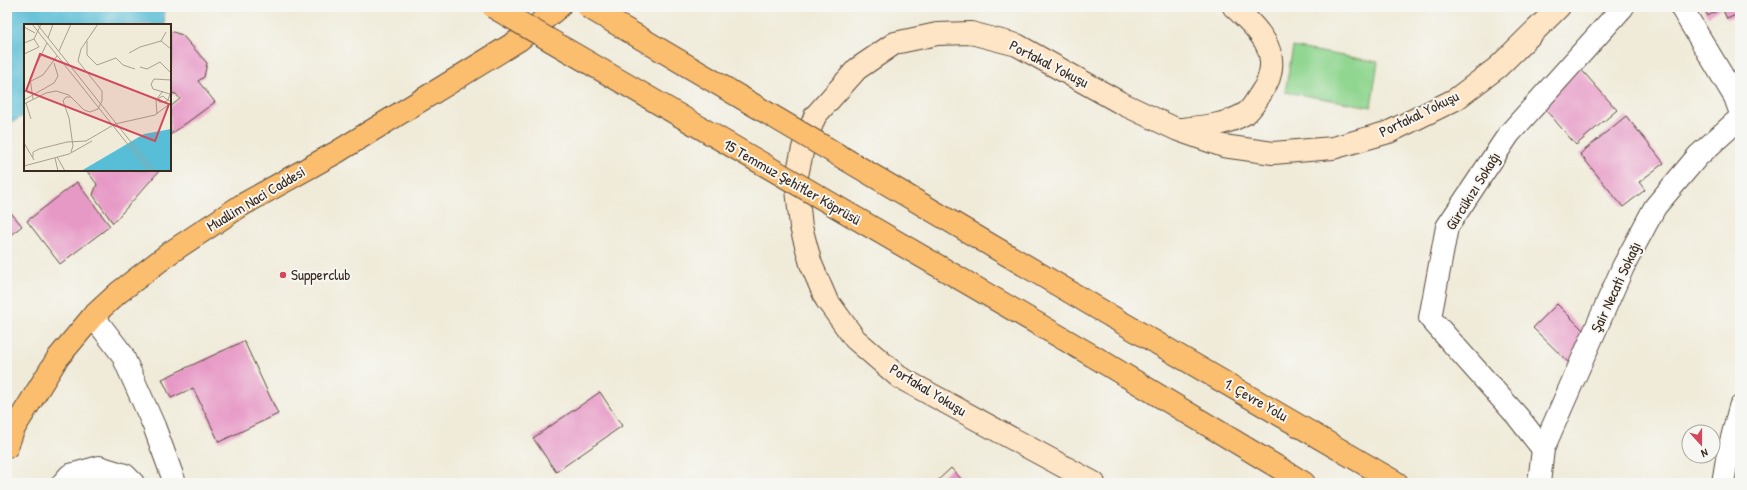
<svg xmlns="http://www.w3.org/2000/svg" width="1747" height="490" font-family="'Patrick Hand',sans-serif">
<style>
.green{fill:#90d690;stroke:#668057}
.water{fill:#58bdd6;stroke:#4a747a}
.building{fill:#e799c6}
.lines{fill:none;stroke-linecap:round;stroke-linejoin:round}
.minor-casing{stroke:#56473a;stroke-width:24}
.secondary-casing{stroke:#56473a;stroke-width:24}
.primary-casing{stroke:#56473a;stroke-width:24}
.motorway-casing{stroke:#56473a;stroke-width:24}
.minor{stroke:#fff;stroke-width:22}
.secondary{stroke:#fde5c5;stroke-width:22}
.primary{stroke:#fbbd6e;stroke-width:22}
.motorway{stroke:#fbbd6e;stroke-width:22}
.motorway-bridge-casing{stroke:#56473a;stroke-width:24;stroke-linecap:butt}
.motorway-bridge{stroke:#fbbd6e;stroke-width:22}
.poi-dot{fill:#d1495b;stroke:#f6f6f2;stroke-width:1.5}
.labels{text-anchor:middle;stroke-width:4;stroke-linejoin:round;paint-order:stroke}
.street-label{font-size:15px;fill:#3b2a1e;stroke:#f6f6f2}
.poi-label{font-size:15px;fill:#3b2a1e;stroke:#f6f6f2;text-anchor:start}
.inset-road{fill:none;stroke:#a89e8e;stroke-width:1}
.view{fill:#d1495b;fill-opacity:0.15;stroke:#d1495b;stroke-width:2}
.inset-edge{fill:none;stroke:#3b2a1e;stroke-width:2}
</style>
<rect width="100%" height="100%" fill="#f6f6f2"/>
<filter id="ink" filterUnits="userSpaceOnUse"><feTurbulence type="fractalNoise" baseFrequency=".025" numOctaves="2"/><feDisplacementMap in="SourceGraphic" scale="8" xChannelSelector="R" yChannelSelector="G"/><feConvolveMatrix kernelMatrix="1 2 1 2 8 2 1 2 1" color-interpolation-filters="sRGB"/></filter>
<filter id="wash" filterUnits="userSpaceOnUse"><feTurbulence type="fractalNoise" baseFrequency=".012" numOctaves="4" result="noise"/><feDisplacementMap in="SourceGraphic" scale="16" xChannelSelector="R" yChannelSelector="G"/><feGaussianBlur stdDeviation="0.9" result="paint"/><feColorMatrix in="noise" values="0 0 0 0 0 0 0 0 0 0 0 0 0 0 0 0 0 1.4 0 .05"/><feComposite in="paint" operator="in"/></filter>
<g filter="url(#wash)">
<rect width="100%" height="100%" fill="#f0ebd9"/>
<!-- green -->
<polygon class="green" points="1293,47 1378,62 1371,107 1285,92"/>
<!-- water -->
<polygon class="water" points="7,7 170,7 164,12 165,25 25,25 25,115 7,125"/>
<g id="blocks">
<!-- building -->
<g class="building">
<polygon points="1703,7 1740,7 1740,13 1727,19 1722,8 1708,16"/>
<polygon points="170,31 182,35 207,63 204,77 198,81 215,102 170,135 170,107 180,99 176,94 170,93"/>
<polygon points="1579,67 1617,110 1576,145 1539,102"/>
<polygon points="1626,116 1664,163 1639,182 1645,190 1623,207 1580,154"/>
<polygon points="86,170 160,170 113,223 93,195 97,184"/>
<polygon points="77,182 110,226 60,264 27,221"/>
<polygon points="7,208 22,226 7,238"/>
<polygon points="1557,304 1587,334 1569,363 1533,328"/>
<polygon points="244,341 278,414 219,442 193,388 171,398 162,379"/>
<polygon points="600,392 622,426 556,472 533,438"/>
<polygon points="951,468 965,483 935,483"/>
</g>
</g>
</g>
<g filter="url(#ink)">
<use href="#blocks" fill-opacity="0" stroke="#56473a" stroke-width="1"/>
<g class="lines">
<!-- minor casing -->
<g class="minor-casing">
<g id="minor">
<polyline points="1681,7 1735,97 1740,111"/>
<polyline points="93,316 122,354 154,426 175,483"/>
<polyline points="1543,449 1518,417 1430,318 1447,227 1509,134 1623,7"/>
<polyline points="63,483 70,475 99,467 125,475 133,483"/>
<polyline points="1539,483 1543,449 1623,267 1655,207 1698,156 1740,118"/>
<polyline points="1723,483 1728,453 1740,407"/>
</g>
</g>
<!-- secondary casing -->
<g class="secondary-casing">
<g id="secondary">
<path d="M1181,129C1203,127 1227,125 1246,113C1252,109 1257,99 1261,93C1286,57 1261,31 1234,7"/>
<polyline points="1094,483 899,377 855,339 826,299 811,264 801,227 796,180 803,148 815,116 857,69 895,43 937,34 971,33 1017,45 1121,103 1178,130 1223,146 1273,153 1333,148 1389,132 1456,99 1498,67 1559,7"/>
</g>
</g>
<!-- primary casing -->
<g class="primary-casing">
<polyline id="primary" points="7,447 13,430 57,359 93,316 118,293 171,252 242,205 337,152 519,40 559,7"/>
</g>
<!-- motorway casing -->
<g class="motorway-casing">
<g id="motorway">
<polyline points="1114,318 1397,483"/>
<polyline points="1093,356 1304,483"/>
</g>
</g>
<!-- minor -->
<use href="#minor" class="minor"/>
<!-- secondary -->
<use href="#secondary" class="secondary"/>
<!-- primary -->
<use href="#primary" class="primary"/>
<!-- motorway -->
<use href="#motorway" class="motorway"/>
<!-- motorway-bridge casing -->
<g class="motorway-bridge-casing">
<g id="motorway-bridge">
<polyline points="493,7 1093,356"/>
<polyline points="588,7 1114,318"/>
</g>
</g>
<!-- motorway-bridge -->
<use href="#motorway-bridge" class="motorway-bridge"/>
</g>
</g>
<!-- markers -->
<circle class="poi-dot" cx="283" cy="275" r="4"/>
<g class="labels">
<!-- street labels -->
<g class="street-label">
<text transform="translate(1049 64) rotate(27)" y="5">Portakal Yokuşu</text>
<text transform="translate(1419 114) rotate(-26)" y="5">Portakal Yokuşu</text>
<text transform="translate(792 182) rotate(30)" y="5">15 Temmuz Şehitler Köprüsü</text>
<text transform="translate(1473 191) rotate(-58)" y="5">Gürcükızı Sokağı</text>
<text transform="translate(256 199) rotate(-31)" y="5">Muallim Naci Caddesi</text>
<text transform="translate(1616 287) rotate(-65)" y="5">Şair Necati Sokağı</text>
<text transform="translate(928 390) rotate(31)" y="5">Portakal Yokuşu</text>
<text transform="translate(1256 400) rotate(30)" y="5">1. Çevre Yolu</text>
</g>
<!-- poi labels -->
<g class="poi-label">
<text x="291" y="280">Supperclub</text>
</g>
</g>
<!-- overview -->
<g transform="translate(24 24)">
<rect width="147" height="147" fill="#f0ebd9"/>
<path d="M147,105V147H57L120,110Z" fill="#58bdd6"/>
<path class="inset-road" d="M8,0L125,147M13,0L130,147M0,3L11,9M142,8L137,17L147,25M24,14L29,0M63,17V31L73,41L92,34L99,41L111,45M0,19L10,15L17,0M35,27L47,0M105,29L116,23L137,17M0,30L15,23L10,15M116,43L123,45L136,38L147,49M147,56L130,55L127,60L129,65L146,70L144,76L141,78H135V74L139,72L141,74L147,78M5,58L19,51L33,32M47,73H42L39,77L45,94L49,122L47,128M9,75L6,54L23,19M0,76L30,59L34,52L30,39M2,79L7,95M0,80L22,69L32,67L45,71L60,86L66,88L74,85L78,77V67L54,37L57,25L74,0M133,90L132,76L139,67M0,119L10,136M9,133V128L15,125L43,118L62,117L91,100L131,91L147,79M33,133L41,147M31,134L34,147M0,142L45,130L68,117"/>
<path class="view" d="M16,30L145,80L131,117L2,67Z"/>
<rect width="147" height="147" class="inset-edge"/>
</g>
<!-- margin -->
<rect width="1747" height="490" fill="none" stroke="#f6f6f2" stroke-width="24"/>
<!-- north arrow -->
<g transform="translate(1701 444) rotate(159)"><circle r="19" fill="#f6f6f2" stroke="#aba49d"/>
<path d="M0-3L7 15L0 10L-7 15Z" fill="#d1495b"/>
<text y="-6" font-size="11" font-weight="bold" text-anchor="middle" fill="#3b2a1e">N</text>
</g>
</svg>
